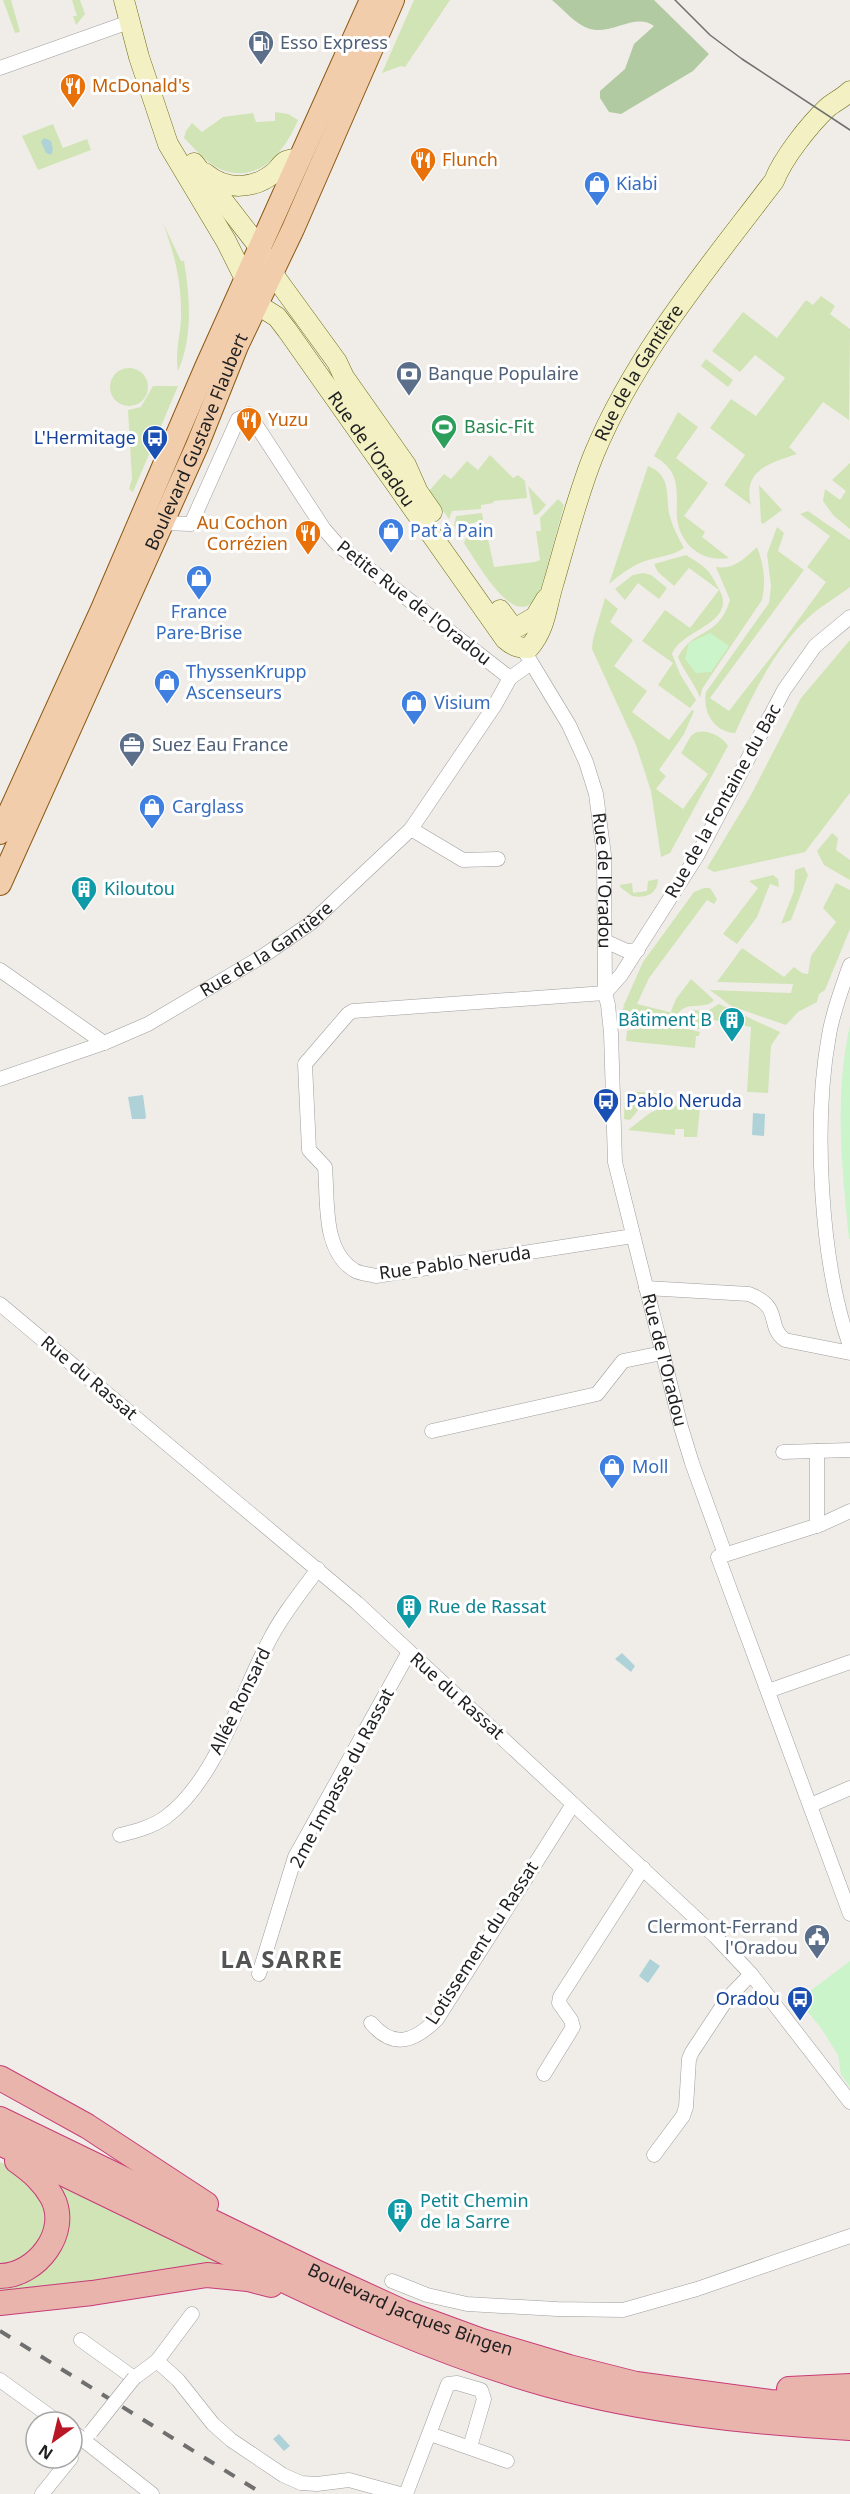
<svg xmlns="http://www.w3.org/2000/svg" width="850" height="2494" font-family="'Noto Sans',sans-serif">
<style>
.grass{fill:#d0e4b5}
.forest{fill:#b1caa2}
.park{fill:#ccf4cb}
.water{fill:#aed2d8}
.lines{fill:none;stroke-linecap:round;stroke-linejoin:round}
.minor-casing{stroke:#9e9e9e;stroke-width:15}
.secondary-casing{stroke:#6c6d12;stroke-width:21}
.primary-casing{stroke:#8c5812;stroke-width:24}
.trunk-casing{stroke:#c73c78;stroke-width:26}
.minor{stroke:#fff;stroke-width:14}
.secondary{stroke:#f3f1c3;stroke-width:20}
.primary{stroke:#f2cdac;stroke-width:22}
.trunk{stroke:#e8b4ac;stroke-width:24}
.tram{stroke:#6f6f6f;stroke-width:1.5}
.rail{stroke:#6f6f6f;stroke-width:4;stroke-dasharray:12 12;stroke-linecap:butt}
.minor-bridge-casing{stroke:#9e9e9e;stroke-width:15;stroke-linecap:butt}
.minor-bridge{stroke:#fff;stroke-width:14}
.labels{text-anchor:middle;stroke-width:6;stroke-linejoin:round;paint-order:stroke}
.service-label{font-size:18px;fill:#4e5e75;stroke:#fff;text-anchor:start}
.food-label{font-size:18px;fill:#c56008;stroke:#fff;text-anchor:start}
.shop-label{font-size:18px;fill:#366cbe;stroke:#fff;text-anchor:start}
.street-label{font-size:18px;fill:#212121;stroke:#fff}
.leisure-label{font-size:18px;fill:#27864d;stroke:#fff;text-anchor:start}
.transit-label{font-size:18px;fill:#164399;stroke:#fff;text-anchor:end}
.culture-label{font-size:18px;fill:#0d838f;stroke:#fff;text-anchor:start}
.district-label{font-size:24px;font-weight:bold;letter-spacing:1.5px;fill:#545454;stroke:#fff}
</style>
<rect width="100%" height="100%" fill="#f0ede8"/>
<!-- grass -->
<g class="grass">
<polygon points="3,0 11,0 20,32 15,33"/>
<polygon points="72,0 80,0 85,14 76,25 73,16 77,16"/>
<polygon points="414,0 450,0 405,67 401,66 382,73"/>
<path d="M275,112L288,114L298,120C286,148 264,180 229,172C211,168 196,150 184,138L186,131L192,123L202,132L223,117L253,113L256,122L275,121Z"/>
<polygon points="53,124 63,148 87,139 91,150 38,170 22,136"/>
<path d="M163,223L181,261H184C190,296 193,337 178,371C175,353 180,337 181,319C182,283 175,256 163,223Z"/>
<path d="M821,296L835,306L830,314L850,329L849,420L823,402L789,447L797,454C770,463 742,470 751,505L724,485L745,455L710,428L731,399L756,416L785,378L755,355L740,372L712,351L743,312L777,338L806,300L813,305Z"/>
<polygon points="706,359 733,380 728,387 701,366"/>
<circle cx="129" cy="387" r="19"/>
<polygon points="153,386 178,386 133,492 129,489 132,479 128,410 141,407"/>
<path d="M678,412L698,427L676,458L708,483L684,516L705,532L702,537L729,558C702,563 679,544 677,517C676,503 679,488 673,475C669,466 662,461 654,456Z"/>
<polygon points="490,455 513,478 518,475 525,481 527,498 494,501 493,503 481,505 481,509 452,511 449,519 429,491 444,474 451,479 467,461 478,470"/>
<polygon points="850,463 850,529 834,516 823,501 825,489 840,500 846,491 832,480"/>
<path d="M648,466C671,475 666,494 669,513C672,526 678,537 684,548C674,555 663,556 652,559C635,563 622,573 609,584Z"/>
<polygon points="759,485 782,510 763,524 761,522"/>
<polygon points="528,486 546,505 538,514 534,515"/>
<path d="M558,499L564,505L563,509L539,595C536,598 533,603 529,605C507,618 475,559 464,543L466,538L471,536L481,541L488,539L494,567L535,562L540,560L536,531H541L540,518Z"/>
<path d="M808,511L850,540V587C837,597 821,606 809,617C775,648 754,692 735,733C714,732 702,711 706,692L769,603L771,586L767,554L777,527L784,533L778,551L804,570L710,698L729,711L775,652L826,582L807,567L830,536L800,514Z"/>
<polygon points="482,513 483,520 466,525 458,534 454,525 456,516"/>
<path d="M757,547C764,564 766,582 762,600L702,689L700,698C694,682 684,672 678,657C694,627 718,639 730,600L716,567C734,570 745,558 757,547Z"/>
<path d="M686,555C708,569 708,568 720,591C736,624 682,629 672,654L680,674L696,700L690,708L658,685L673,663L642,641L665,610L690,628L719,590L689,568L674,586L658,572L654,564Z"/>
<polygon points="643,573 651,575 667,588 659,599 638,583 625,600 615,589 633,575"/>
<path d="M605,598L618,609L610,622L633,640L614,666L647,691L632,712L669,740L692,710L694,711L684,734L659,770L666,776L656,789L683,809L708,774L681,753C685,748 688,739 692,735C702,726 723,736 728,746L670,853L661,857L651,791L636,745L592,649L593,639Z"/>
<polygon points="850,640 850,793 805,852 714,872 707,868 751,795 801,698"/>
<polygon points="832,833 838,838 836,850 850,860 850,880 824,865 817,851"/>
<polygon points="804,867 808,875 791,920 781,924 794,891 795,870"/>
<polygon points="773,875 778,879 779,887 770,884 757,917 737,944 723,934 758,888 749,881"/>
<path d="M658,879C658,894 645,899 632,896L620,887V885L632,883L633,893L647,891L648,881Z"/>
<polygon points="836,883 850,890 850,929 825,990 819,994 817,1002 798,1012 786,1025 731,1006 710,990 791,993 793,984 717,982 742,948 784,977 794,967 802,973 808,974 811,956 836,922 823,908"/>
<path d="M704,888H710L717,899L714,904L707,900L649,978L637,1004L673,1013L671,1011L676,999L691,979L714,1000C705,1011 686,1000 678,1014L686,1015L694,1010L707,1011L719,1004L780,1032L771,1046L768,1093L747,1092L751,1027L702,1018L701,1029L651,1022L623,1029V1008L626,1007H623L643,962L694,892Z"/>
<polygon points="650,1025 678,1027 700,1032 699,1036 696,1036 695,1048 626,1041 627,1031"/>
<polygon points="625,1091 669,1094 640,1108 630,1120 624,1119"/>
<polygon points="668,1105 700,1108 697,1137 684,1137 684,1129 675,1129 675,1135 628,1130 650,1113"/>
<polygon points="0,2162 17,2170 39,2191 47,2223 30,2258 0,2267"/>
<polygon points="54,2179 220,2264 0,2296 0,2283 38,2270"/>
</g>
<!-- forest -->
<path class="forest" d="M552,0H654L709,54L693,71L621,114L609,112L600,98V91L625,69L634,44L654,26C636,12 612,35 590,29C576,25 563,9 552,0Z"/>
<!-- park -->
<g class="park">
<polygon points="710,633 729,646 711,672 696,673 685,659 689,643"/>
<path d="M850,1025V1239H849C842,1168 834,1095 850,1025Z"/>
<polygon points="850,1961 850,2087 841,2075 838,2055 821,2028 798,2000"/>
</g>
<!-- water -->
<g class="water">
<polygon points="44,138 51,141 53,150 51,155 46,153 41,142"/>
<polygon points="143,1095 146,1117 145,1119 132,1119 128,1097"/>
<polygon points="753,1113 765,1114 764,1136 752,1135"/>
<polygon points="622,1653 635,1666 631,1672 615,1659"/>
<polygon points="650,1959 660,1966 648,1983 639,1976"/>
<polygon points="279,2434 290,2446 284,2451 273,2439"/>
</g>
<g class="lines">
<!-- minor casing -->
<g class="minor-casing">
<g id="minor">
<polyline points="0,68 129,22"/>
<polyline points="161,523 191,524 238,419 249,414 324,529 338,545 510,678"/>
<path id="s1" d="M520,644L569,725L586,762L596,794L604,855L605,993L608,1005L611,1033L615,1162L681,1427L692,1463L725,1554"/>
<polyline points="411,829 463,860 498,859"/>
<polyline points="605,941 627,951 638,950"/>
<path d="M850,965C842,988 833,1011 829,1035C813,1123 820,1261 850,1346"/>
<polyline points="0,970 104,1043"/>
<path d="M605,993L353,1011L348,1014L305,1064L309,1150L325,1167C328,1200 322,1250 354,1270C360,1274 369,1274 376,1276L633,1236"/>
<polyline points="605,993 621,975 697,856 784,690 815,646 850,617"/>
<path id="s2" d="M0,1079L104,1043L148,1024L263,956L311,923L411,829L495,705L510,678L531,663"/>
<path d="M646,1288L749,1294C784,1308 765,1325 785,1340L850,1353"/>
<polyline points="0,1304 357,1603 715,1936 751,1974 850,2102"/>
<polyline points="432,1431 597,1394 623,1361 662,1353"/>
<polyline points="783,1452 849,1450"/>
<polyline points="850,1511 822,1524 718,1557 850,1914"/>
<polyline points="817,1526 817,1451"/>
<polyline points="768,1691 850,1662"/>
<polyline points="811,1805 850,1788"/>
<path d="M120,1835C136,1831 152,1827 166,1817C217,1779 240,1695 269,1641C282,1615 301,1592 318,1569"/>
<polyline points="259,1974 295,1857 409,1652"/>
<path d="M371,2023C394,2050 415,2041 437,2019L573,1804"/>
<polyline points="544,2074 573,2027 571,2020 559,2003 560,1997 643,1868"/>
<polyline points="654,2155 683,2116 686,2107 689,2059 692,2052 727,1999 751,1974"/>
<polyline points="392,2281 427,2295 467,2304 557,2309 623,2310 697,2289 850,2236"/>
<polyline points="81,2340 134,2378 157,2361 178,2380 213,2424 231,2440 283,2475 301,2483 317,2484 349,2480 400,2494"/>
<polyline points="157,2361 192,2314"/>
<polyline points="0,2380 58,2422"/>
<polyline points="72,2431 152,2494"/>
<polyline points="430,2434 507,2461"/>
<polyline points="42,2494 71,2458"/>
<polyline points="406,2494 448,2384 457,2383 481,2390 484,2399 470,2447"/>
</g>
</g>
<!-- secondary casing -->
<g class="secondary-casing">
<g id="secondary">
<path id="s3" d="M124,0L139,57L168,144L226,241L258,305L277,317L287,330L505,639C513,646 518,648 529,648C546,628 546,608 553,585C566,541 577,496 594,454C636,353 708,268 774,181C783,158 809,125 827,108C834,102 843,98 850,91"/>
<polyline points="194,163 259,247 273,274 337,362 344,377 406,465 418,492 432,512"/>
<path d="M205,173C226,191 255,190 276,171C279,168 282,163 286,161C289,159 296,159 300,158"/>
<polyline points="500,610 514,629 535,617 546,599"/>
</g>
</g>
<!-- primary casing -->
<g class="primary-casing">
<g id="primary">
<polyline points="0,833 102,609 206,367 371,0"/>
<path id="s4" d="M0,884L197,446L237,346L293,229L393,0"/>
</g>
</g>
<!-- trunk casing -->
<g class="trunk-casing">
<g id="trunk">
<polyline points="0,2078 87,2126 206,2204"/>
<path id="s5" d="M0,2119L318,2273L403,2312L482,2341L569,2367L636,2384L770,2402L850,2406"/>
<path d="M0,2143C78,2181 156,2218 233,2256C336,2306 439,2354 549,2385C648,2412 748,2422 850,2428"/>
<path d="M0,2276C36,2276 71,2232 52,2197C43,2181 31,2171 17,2161"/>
<polyline points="0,2303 92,2293 207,2275 248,2279 271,2285"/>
<polyline points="789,2389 850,2386"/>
</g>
</g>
<!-- minor -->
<use href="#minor" class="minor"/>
<!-- secondary -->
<use href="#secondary" class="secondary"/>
<!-- primary -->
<use href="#primary" class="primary"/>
<!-- trunk -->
<use href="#trunk" class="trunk"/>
<!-- tram -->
<polyline class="tram" points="675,0 710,35 742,59 850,130"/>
<!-- rail -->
<polyline class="rail" points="0,2331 263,2494"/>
<!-- minor-bridge casing -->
<g class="minor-bridge-casing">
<polyline id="minor-bridge" points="91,2432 134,2378"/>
</g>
<!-- minor-bridge -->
<use href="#minor-bridge" class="minor-bridge"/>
</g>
<!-- icons -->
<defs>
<g id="fuel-pin" transform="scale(1.35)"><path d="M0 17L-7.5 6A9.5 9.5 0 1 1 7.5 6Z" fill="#5c6f8a" stroke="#fff"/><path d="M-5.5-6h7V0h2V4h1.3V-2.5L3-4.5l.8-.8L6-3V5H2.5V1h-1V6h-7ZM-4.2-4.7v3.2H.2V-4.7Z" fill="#fff"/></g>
<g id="restaurant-pin" transform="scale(1.35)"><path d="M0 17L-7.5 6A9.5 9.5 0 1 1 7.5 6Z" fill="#e8710a" stroke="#fff"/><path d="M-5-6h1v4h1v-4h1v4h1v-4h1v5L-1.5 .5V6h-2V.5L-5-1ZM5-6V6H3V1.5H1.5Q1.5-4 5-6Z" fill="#fff"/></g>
<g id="shop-pin" transform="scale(1.35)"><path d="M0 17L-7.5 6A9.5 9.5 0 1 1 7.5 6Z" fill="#3f7fe0" stroke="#fff"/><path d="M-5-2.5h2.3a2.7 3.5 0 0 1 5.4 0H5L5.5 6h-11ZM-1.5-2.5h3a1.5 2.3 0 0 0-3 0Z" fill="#fff"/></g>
<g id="bank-pin" transform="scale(1.35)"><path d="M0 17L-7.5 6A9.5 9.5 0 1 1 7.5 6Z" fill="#5c6f8a" stroke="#fff"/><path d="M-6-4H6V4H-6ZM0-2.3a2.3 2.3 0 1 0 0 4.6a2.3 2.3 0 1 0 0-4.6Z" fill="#fff"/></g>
<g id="stadium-pin" transform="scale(1.35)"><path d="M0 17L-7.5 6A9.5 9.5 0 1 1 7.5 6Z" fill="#2e9e5b" stroke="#fff"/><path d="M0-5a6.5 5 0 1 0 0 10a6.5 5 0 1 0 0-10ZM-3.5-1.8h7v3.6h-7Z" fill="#fff"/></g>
<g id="bus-pin" transform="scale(1.35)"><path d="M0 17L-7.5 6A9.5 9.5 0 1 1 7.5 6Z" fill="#1a4fb4" stroke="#fff"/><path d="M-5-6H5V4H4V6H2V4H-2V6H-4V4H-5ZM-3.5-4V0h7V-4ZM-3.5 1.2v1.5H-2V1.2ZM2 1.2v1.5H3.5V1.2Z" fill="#fff"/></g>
<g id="office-pin" transform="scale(1.35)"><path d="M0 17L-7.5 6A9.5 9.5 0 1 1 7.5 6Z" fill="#5c6f8a" stroke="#fff"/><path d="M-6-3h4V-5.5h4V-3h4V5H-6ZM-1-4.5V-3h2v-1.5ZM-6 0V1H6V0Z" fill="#fff"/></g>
<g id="building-pin" transform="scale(1.35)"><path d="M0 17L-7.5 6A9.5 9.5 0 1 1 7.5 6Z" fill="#0f9aa8" stroke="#fff"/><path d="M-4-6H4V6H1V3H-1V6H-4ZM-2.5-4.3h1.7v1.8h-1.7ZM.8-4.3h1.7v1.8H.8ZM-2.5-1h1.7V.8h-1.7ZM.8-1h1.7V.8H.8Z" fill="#fff"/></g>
<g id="civic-pin" transform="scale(1.35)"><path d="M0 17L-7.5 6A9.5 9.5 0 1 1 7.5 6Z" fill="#5c6f8a" stroke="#fff"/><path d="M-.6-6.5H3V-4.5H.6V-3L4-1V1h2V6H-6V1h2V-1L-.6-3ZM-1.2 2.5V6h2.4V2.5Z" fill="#fff"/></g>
</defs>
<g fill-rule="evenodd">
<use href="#fuel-pin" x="261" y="43"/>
<use href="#restaurant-pin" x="73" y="86"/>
<use href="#restaurant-pin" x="423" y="160"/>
<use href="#shop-pin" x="597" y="184"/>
<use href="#bank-pin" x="409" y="374"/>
<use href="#restaurant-pin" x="249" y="420"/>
<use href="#stadium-pin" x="444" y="427"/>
<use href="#bus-pin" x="155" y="438"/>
<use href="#shop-pin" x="391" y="531"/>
<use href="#restaurant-pin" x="308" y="533"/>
<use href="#shop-pin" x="199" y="578"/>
<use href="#shop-pin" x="167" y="682"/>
<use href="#shop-pin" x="414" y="703"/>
<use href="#office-pin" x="132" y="745"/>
<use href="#shop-pin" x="152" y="807"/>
<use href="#building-pin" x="84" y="889"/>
<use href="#building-pin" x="732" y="1020"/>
<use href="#bus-pin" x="606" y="1101"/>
<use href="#shop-pin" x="612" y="1467"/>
<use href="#building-pin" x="409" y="1607"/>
<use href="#civic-pin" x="817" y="1937"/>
<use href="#bus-pin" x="800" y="1999"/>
<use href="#building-pin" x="400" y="2211"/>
</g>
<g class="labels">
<!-- service labels -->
<g class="service-label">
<text x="280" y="49">Esso Express</text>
<text x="428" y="380">Banque Populaire</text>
<text x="152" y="751">Suez Eau France</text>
<text x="798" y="1933" text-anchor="end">Clermont-Ferrand<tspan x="798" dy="21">l'Oradou</tspan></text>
</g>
<!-- food labels -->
<g class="food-label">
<text x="92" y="92">McDonald's</text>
<text x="442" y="166">Flunch</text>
<text x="268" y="426">Yuzu</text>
<text x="288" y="529" text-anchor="end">Au Cochon<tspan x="288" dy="21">Corrézien</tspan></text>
</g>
<!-- shop labels -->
<g class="shop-label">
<text x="616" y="190">Kiabi</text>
<text x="410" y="537">Pat à Pain</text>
<text x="199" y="618" text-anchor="middle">France<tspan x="199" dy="21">Pare-Brise</tspan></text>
<text x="186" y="678">ThyssenKrupp<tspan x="186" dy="21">Ascenseurs</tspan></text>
<text x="434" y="709">Visium</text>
<text x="172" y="813">Carglass</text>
<text x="632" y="1473">Moll</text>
</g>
<!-- street labels -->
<g class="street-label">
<text dy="6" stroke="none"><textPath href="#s3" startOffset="1077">Rue de la Gantière</textPath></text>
<text dy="6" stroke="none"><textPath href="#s4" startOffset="484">Boulevard Gustave Flaubert</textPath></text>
<text dy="6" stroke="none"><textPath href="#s3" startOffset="520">Rue de l'Oradou</textPath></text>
<text transform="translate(414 603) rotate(38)" y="6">Petite Rue de l'Oradou</text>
<text transform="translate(723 801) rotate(-61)" y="6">Rue de la Fontaine du Bac</text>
<text dy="6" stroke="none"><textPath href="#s1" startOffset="256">Rue de l'Oradou</textPath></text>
<text dy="6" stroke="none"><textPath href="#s2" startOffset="298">Rue de la Gantière</textPath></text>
<text transform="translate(455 1263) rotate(-8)" y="6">Rue Pablo Neruda</text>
<text dy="6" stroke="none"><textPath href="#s1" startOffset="742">Rue de l'Oradou</textPath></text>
<text transform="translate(89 1378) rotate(40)" y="6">Rue du Rassat</text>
<text transform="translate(457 1696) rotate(42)" y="6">Rue du Rassat</text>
<text transform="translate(240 1701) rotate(-64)" y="6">Allée Ronsard</text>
<text transform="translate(342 1778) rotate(-62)" y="6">2me Impasse du Rassat</text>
<text transform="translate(482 1943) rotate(-57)" y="6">Lotissement du Rassat</text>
<text dy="6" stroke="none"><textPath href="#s5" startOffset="453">Boulevard Jacques Bingen</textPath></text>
</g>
<!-- leisure labels -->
<g class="leisure-label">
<text x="464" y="433">Basic-Fit</text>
</g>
<!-- transit labels -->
<g class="transit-label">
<text x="136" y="444">L'Hermitage</text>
<text x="626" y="1107" text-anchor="start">Pablo Neruda</text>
<text x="780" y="2005">Oradou</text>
</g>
<!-- culture labels -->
<g class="culture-label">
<text x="104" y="895">Kiloutou</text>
<text x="712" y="1026" text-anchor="end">Bâtiment B</text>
<text x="428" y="1613">Rue de Rassat</text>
<text x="420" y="2207">Petit Chemin<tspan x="420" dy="21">de la Sarre</tspan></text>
</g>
<!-- district labels -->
<g class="district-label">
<text x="282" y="1968">LA SARRE</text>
</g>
</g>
<!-- north arrow -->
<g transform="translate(54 2440) rotate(214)"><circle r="28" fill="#ffffff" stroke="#a6a6a6" stroke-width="1.5"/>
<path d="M0-4.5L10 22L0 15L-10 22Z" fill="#ba1726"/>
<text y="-9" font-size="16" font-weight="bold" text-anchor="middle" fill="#212121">N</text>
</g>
</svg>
